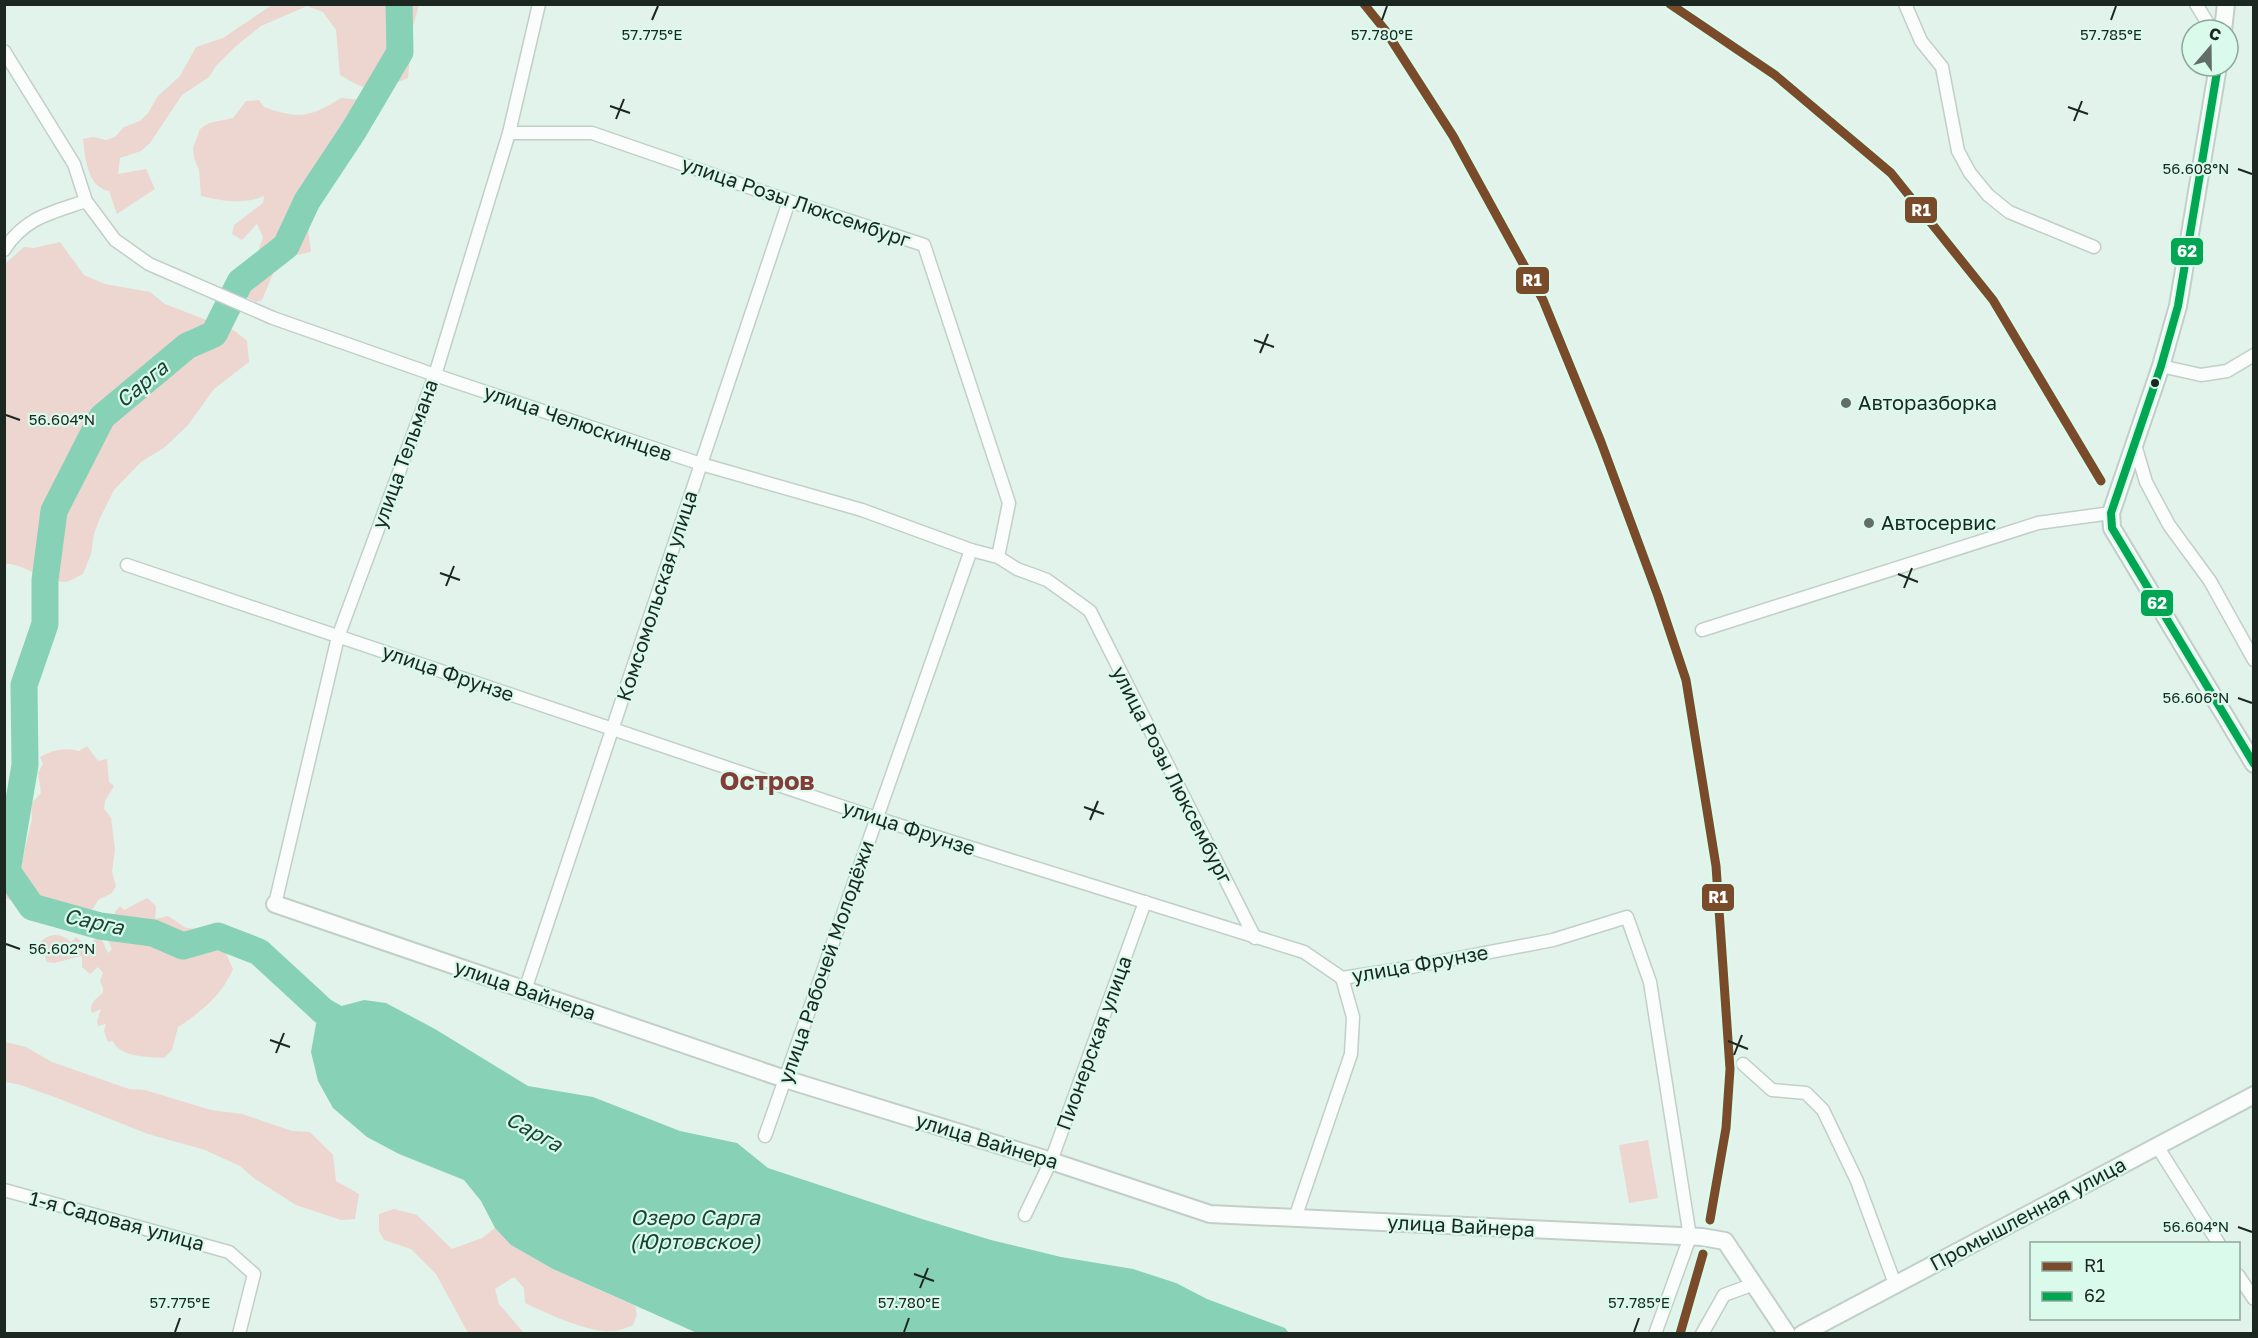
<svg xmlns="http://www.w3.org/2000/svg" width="2258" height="1338" font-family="'Golos Text',sans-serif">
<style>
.green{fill:#edd6cf}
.water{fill:#87d2b6}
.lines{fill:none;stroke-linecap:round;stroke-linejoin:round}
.river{stroke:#87d2b6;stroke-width:27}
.street-casing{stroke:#c2cfc9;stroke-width:15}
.secondary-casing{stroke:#c2cfc9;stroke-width:20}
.street{stroke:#fafdfc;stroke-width:12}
.secondary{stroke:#fafdfc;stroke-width:16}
.bus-1-casing{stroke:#dafaec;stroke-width:12}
.bus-1{stroke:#00a651;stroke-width:8}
.rail-1-casing{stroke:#dafaec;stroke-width:14}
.rail-1{stroke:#7a4b2a;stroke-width:9}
.ticks{fill:none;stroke:#1c2722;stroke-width:2}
.bus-dot{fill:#1c2722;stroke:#dafaec;stroke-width:2}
.poi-dot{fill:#616e68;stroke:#dafaec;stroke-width:2}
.labels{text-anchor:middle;stroke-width:4.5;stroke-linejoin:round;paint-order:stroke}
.street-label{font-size:20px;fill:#1c2722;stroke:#dafaec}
.poi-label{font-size:20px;fill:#1c2722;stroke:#dafaec;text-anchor:start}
.water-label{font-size:21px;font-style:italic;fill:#194435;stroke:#dafaec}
.district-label{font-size:26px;font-weight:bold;fill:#843c38;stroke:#dafaec}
.ticks-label{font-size:15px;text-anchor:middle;fill:#1c2722;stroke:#dafaec;stroke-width:4.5;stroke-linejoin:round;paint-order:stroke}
.line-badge{stroke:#dafaec;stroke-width:2}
.badge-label{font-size:16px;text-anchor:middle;font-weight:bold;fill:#fff}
</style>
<rect width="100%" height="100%" fill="#e1f3eb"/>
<!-- green -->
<g class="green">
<path d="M272,5H419L413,26L408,78C374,92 372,94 340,75L336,30L323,12L307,6L261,26L236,46L216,66L209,77L182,95L150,143L141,151L120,158L118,174L146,169L155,189L117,214L109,191C87,187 85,157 83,139L93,137L106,140L115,137L124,127L140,121L148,113L158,96L180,76L196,47L223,38Z"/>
<path d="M341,98L372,101V123L360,142C326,153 339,173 320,193H305L299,206L308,228L311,252L287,257L275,269L262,300L256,302C246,297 239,294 240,282L251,272L263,237L257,224L242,240L232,234L234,225L263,203L264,196C243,205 224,201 201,196L199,170L194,158L193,148L200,129L209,123L233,118L246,101L259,100L264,107C300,120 310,117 341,98Z"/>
<path d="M60,242L84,275L105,284L150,292L165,304L235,331L247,341L249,362L214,389L188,425L165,447L141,462L114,490L100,518L94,534L91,554L83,574C78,576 70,582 65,582C45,582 19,561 4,564L5,264L24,247L34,248Z"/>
<path d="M87,746L98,761L107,759L109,782L114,786L105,801L104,809L111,818L115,850L112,872L116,886L112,893L98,900C92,912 88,915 75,915L70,927L49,919L53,905C34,898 31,887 11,900L5,898V838L12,839L16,837L15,858L21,865L32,819L31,804L41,793L38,773L43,764L40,757C52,750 66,747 79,751Z"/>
<path d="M147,898L156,906L155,919L168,916L186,928L202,929L218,936L233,969C223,994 200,1013 178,1027L172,1050L164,1058C149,1057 118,1057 113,1041L108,1042L104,1031L106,1024L98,1026L97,1022L101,1009L92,1013C88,1004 97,998 103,993V988L100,981L103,973L98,967L90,974L82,967V956L54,963L47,962L40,943C49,932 62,933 71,942L76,937L88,947L94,940L100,936L108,953L112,949L107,939L108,934L112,932L110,927L115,922V912L120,906L124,910Z"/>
<polygon points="5,1042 26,1047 52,1062 129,1089 145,1090 211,1110 242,1114 292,1131 310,1132 333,1155 336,1181 359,1194 355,1219 341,1220 296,1205 255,1179 240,1166 205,1150 148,1134 57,1098 21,1085 5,1082"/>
<polygon points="1648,1140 1658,1198 1629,1203 1619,1145"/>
<path d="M394,1209L417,1215L452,1249L482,1238L495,1228L511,1245L553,1269L635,1306L637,1314L633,1325C628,1327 621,1330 615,1331C589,1334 549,1314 525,1303L524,1288L514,1277L495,1289L499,1304L524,1333H468L436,1274L411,1249L384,1240L379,1231V1214Z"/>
</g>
<!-- water -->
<polygon class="water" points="364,1000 386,1003 435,1029 528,1086 593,1097 680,1131 737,1143 768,1168 922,1219 991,1240 1061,1257 1133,1269 1176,1283 1207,1299 1285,1328 1289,1333 697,1333 553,1269 511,1245 495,1228 481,1201 464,1180 399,1154 367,1137 333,1108 318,1081 311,1052 316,1024 323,1011"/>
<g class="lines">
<!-- river -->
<polyline class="river" points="355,1029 323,1011 259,952 218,936 183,946 153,933 100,926 32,907 7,871 25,765 24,685 45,624 45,580 54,511 102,417 187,346 214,334 240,282 286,246 307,201 354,130 400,52 399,4"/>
<!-- street casing -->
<g class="street-casing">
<g id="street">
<polyline points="1905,4 1921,41 1942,67 1958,151 1970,173 1988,195 2009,212 2094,247"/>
<polyline points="2196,4 2212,30"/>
<polyline points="4,51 74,164 86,201 115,240 149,264 273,318 435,375 701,464 862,510 971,550 998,557 1017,569 1047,580 1090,611 1255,938"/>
<polyline points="509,133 592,133 789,201 924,245 1009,503 998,557"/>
<path d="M4,250C25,217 51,213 86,201"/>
<polyline points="2161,366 2201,375 2227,371 2254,355"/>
<polyline points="2135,445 2146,482 2169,525 2210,581 2254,660"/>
<polyline points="127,565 876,818 1304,952 1342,978 1401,969 1553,940 1627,917 1650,982 1690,1237 1655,1334"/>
<polyline points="1702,630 2038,523 2111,513"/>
<polyline points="275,904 338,637 435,375 509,133 539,4"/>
<polyline points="525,990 789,201"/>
<polyline points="1743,1064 1772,1090 1806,1093 1823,1110 1857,1181 1895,1284"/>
<polyline points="765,1136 971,550"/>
<polyline points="2157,1146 2219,1244"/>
<polyline points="4,1190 229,1252 254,1274 239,1334"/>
<polyline points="1025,1215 1051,1161 1145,902"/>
<polyline points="1295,1218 1351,1054 1353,1017 1342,978"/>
<polyline points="2238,1275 2254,1299"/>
<polyline points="1702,1334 1724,1295 1754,1284"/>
</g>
</g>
<!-- secondary casing -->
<g class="secondary-casing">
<g id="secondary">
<polyline points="2223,30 2226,4"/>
<polyline points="2218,66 2178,306 2161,366 2111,513 2112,528 2254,764"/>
<polyline points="275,904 785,1079 1051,1161 1210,1214 1702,1237 1725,1241 1787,1334"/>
<polyline points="1802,1334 2254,1095"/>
</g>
</g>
<!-- street -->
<use href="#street" class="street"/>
<!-- secondary -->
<use href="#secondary" class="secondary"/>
<!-- bus-1 casing -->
<g class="bus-1-casing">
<polyline id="bus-1" points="2218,66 2178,306 2161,366 2111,513 2112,528 2254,764"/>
</g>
<!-- bus-1 -->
<use href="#bus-1" class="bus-1"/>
<!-- rail-1 casing -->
<g class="rail-1-casing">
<g id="rail-1">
<polyline points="1364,4 1385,30 1453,136 1543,300 1601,442 1658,596 1686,680 1716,866 1730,1069 1726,1128 1710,1220"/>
<polyline points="1670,4 1775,75 1891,173 1993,300 2101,481"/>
<polyline points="1680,1334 1703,1254"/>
</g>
</g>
<!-- rail-1 -->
<use href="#rail-1" class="rail-1"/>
</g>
<!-- ticks -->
<path class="ticks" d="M652,20L658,6M1382,20L1387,6M2111,20L2116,6M610,106L630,113M2068,107L2088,114M616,119L624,99M2074,121L2082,101M2238,169L2252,174M1254,340L1274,347M1260,353L1268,334M6,415L20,420M440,573L460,580M1898,574L1918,582M446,586L454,566M1904,588L1912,568M2238,698L2252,703M1084,807L1104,814M1090,820L1098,801M6,944L20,949M270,1040L290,1047M1728,1041L1748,1049M276,1053L284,1033M1734,1055L1742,1035M2238,1227L2252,1232M914,1274L934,1281M920,1288L928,1268M175,1332L180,1318M904,1332L909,1318M1634,1332L1639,1318"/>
<!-- markers -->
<circle class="bus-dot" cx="2155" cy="383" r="5"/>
<g class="poi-dot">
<circle cx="1846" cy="403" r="6"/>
<circle cx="1869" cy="523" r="6"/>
</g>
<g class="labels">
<!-- street labels -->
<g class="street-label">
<text transform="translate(796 202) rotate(19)" y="7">улица Розы Люксембург</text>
<text transform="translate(578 423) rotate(19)" y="7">улица Челюскинцев</text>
<text transform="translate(405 454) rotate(-70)" y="7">улица Тельмана</text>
<text transform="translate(657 596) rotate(-72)" y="7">Комсомольская улица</text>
<text transform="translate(448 673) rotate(19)" y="7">улица Фрунзе</text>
<text transform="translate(1172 775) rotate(63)" y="7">улица Розы Люксембург</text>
<text transform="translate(909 828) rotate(18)" y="7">улица Фрунзе</text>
<text transform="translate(826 962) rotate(-71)" y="7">улица Рабочей Молодёжи</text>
<text transform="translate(1420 964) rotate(-10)" y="7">улица Фрунзе</text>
<text transform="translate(525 990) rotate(19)" y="7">улица Вайнера</text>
<text transform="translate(1094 1043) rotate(-70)" y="7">Пионерская улица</text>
<text transform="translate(987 1141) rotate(17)" y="7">улица Вайнера</text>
<text transform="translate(2028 1214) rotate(-28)" y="7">Промышленная улица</text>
<text transform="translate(117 1221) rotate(15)" y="7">1-я Садовая улица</text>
<text transform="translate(1461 1226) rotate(3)" y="7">улица Вайнера</text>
</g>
<!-- poi labels -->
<g class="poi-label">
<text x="1858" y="410">Авторазборка</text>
<text x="1881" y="530">Автосервис</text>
</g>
<!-- water labels -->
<g class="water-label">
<text transform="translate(142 384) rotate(-40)" y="7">Сарга</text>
<text transform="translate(94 922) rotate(12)" y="7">Сарга</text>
<text transform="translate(534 1132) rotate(29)" y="7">Сарга</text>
<text x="695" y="1225">Озеро Сарга<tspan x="695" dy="24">(Юртовское)</tspan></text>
</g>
<!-- district labels -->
<g class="district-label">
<text x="767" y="790">Остров</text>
</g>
</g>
<g class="ticks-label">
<text x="2111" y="40">57.785°E</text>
<text x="652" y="40">57.775°E</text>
<text x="1382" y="40">57.780°E</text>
<text x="2196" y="174">56.608°N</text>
<text x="62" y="425">56.604°N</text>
<text x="2196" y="703">56.606°N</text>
<text x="62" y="954">56.602°N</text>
<text x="2196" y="1232">56.604°N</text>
<text x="180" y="1308">57.775°E</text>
<text x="909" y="1308">57.780°E</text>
<text x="1639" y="1308">57.785°E</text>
</g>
<g class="line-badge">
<rect x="1904" y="196" width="34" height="28" rx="6" fill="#7a4b2a"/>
<rect x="2170" y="237" width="34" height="29" rx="6" fill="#00a651"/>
<rect x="1515" y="266" width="35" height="29" rx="6" fill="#7a4b2a"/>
<rect x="2140" y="589" width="34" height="28" rx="6" fill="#00a651"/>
<rect x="1701" y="883" width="34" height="29" rx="6" fill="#7a4b2a"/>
</g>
<g class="badge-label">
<text x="1921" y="216">R1</text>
<text x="2187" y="257">62</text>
<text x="1532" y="286">R1</text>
<text x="2157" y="609">62</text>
<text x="1718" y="903">R1</text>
</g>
<!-- border -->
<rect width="2258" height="1338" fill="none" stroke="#1c2722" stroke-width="12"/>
<!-- legend -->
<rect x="2030" y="1242" width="210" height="78" fill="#dafaec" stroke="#8ea69b" stroke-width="1.5"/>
<rect x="2042" y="1262" width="30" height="9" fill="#7a4b2a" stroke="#8ea69b" stroke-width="1.5"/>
<text x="2084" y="1272" font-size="18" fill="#1c2722">R1</text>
<rect x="2042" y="1292" width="30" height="9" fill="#00a651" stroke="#8ea69b" stroke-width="1.5"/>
<text x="2084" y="1302" font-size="18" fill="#1c2722">62</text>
<!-- north arrow -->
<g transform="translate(2210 48) rotate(20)"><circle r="28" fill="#dafaec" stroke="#8ea69b" stroke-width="1.5"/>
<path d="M0-4.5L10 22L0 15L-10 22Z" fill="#616e68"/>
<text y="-9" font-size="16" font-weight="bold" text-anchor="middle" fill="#1c2722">С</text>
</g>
</svg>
